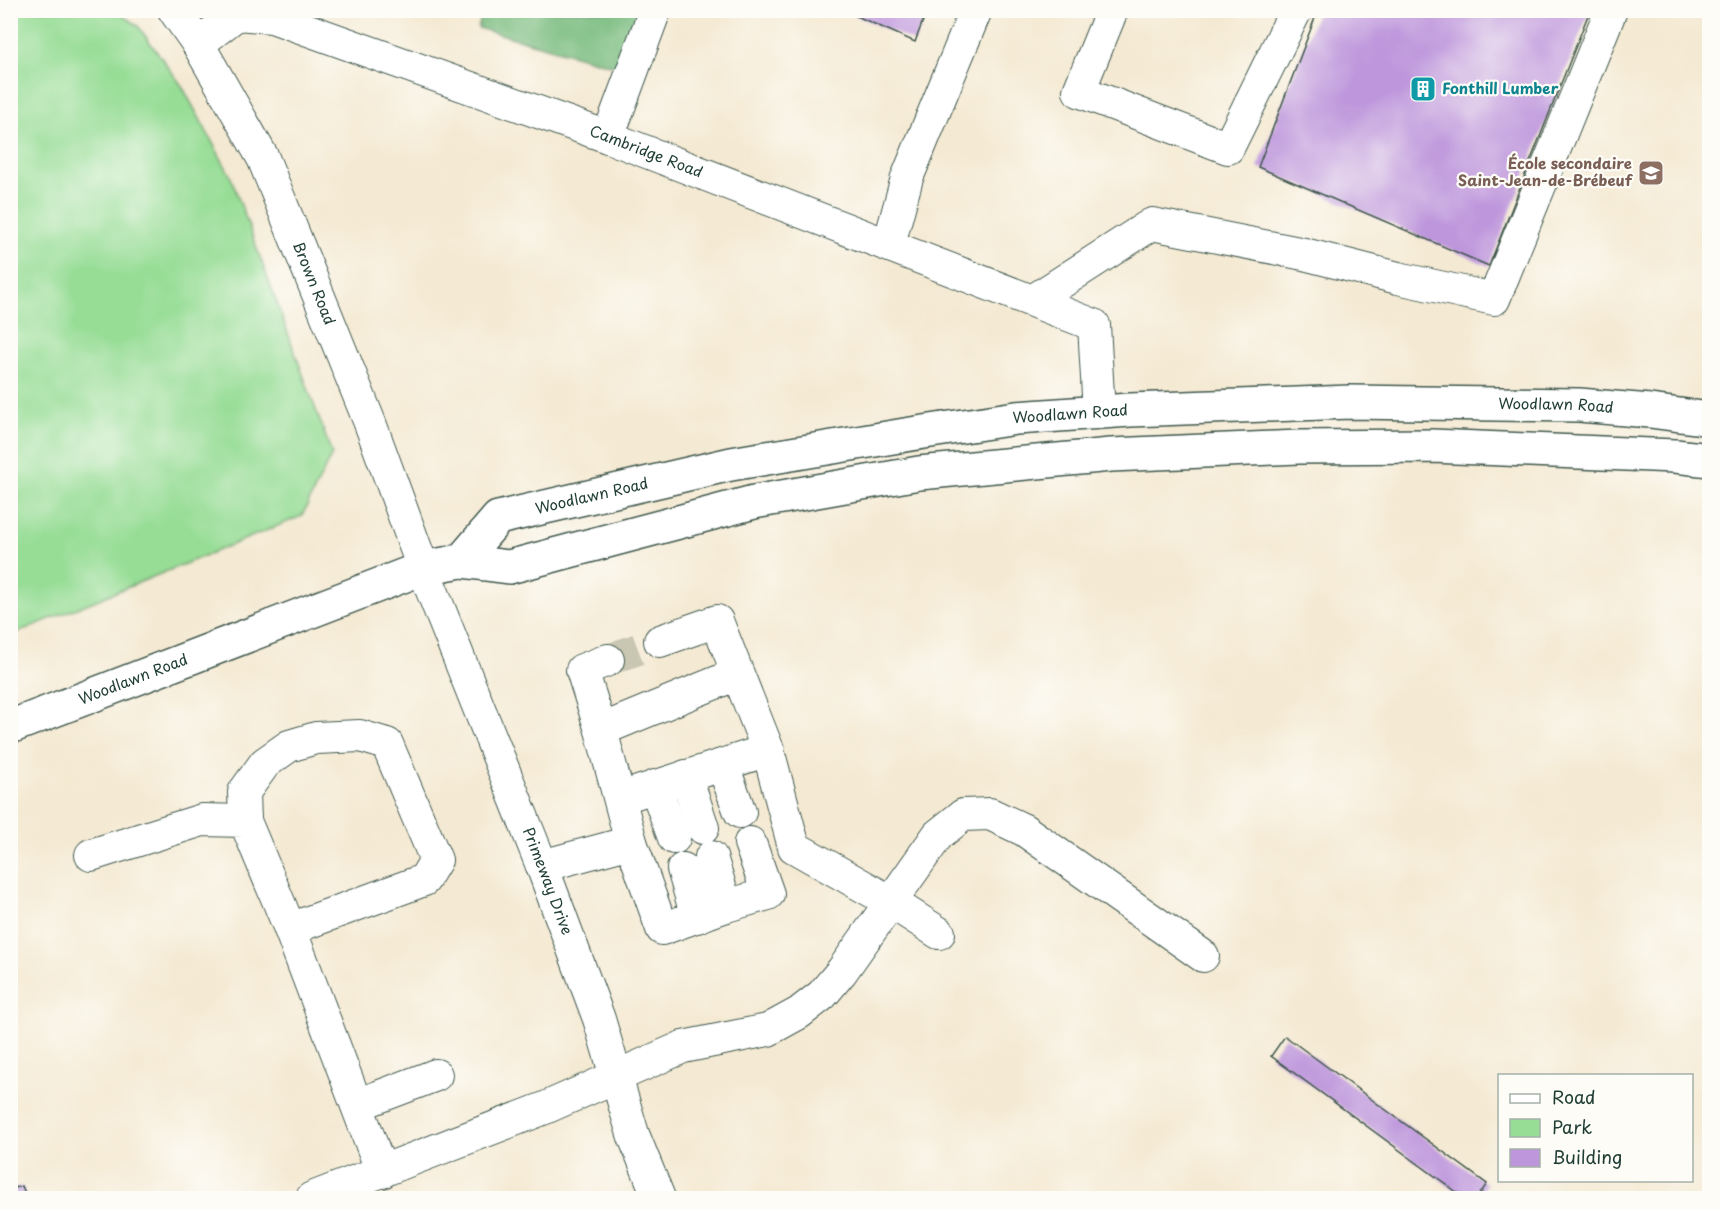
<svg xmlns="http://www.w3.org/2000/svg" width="1720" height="1209" font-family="'Playpen Sans',sans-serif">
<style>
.green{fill:#97dd96;stroke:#5b8d65;stroke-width:1.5}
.forest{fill:#79bc7f;stroke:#4c7c5a;stroke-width:1.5}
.building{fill:#be96dc}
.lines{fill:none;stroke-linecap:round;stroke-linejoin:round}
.minor-tunnel{stroke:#c9c7b2;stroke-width:32;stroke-dasharray:32 16;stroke-linecap:butt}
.minor-casing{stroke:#3f574c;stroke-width:34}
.major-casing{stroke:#3f574c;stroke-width:36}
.minor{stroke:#fff;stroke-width:32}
.major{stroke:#fff;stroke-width:33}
.labels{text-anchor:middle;stroke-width:4.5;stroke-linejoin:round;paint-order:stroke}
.culture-label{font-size:15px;font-weight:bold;fill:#0d838f;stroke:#fdfcf7;text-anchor:start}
.street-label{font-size:15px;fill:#1f3d34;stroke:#fdfcf7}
.education-label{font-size:15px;font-weight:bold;fill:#785e54;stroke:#fdfcf7;text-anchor:end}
</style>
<rect width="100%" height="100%" fill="#fdfcf7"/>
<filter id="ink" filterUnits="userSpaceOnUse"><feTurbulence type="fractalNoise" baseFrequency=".0167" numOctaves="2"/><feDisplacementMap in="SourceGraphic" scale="12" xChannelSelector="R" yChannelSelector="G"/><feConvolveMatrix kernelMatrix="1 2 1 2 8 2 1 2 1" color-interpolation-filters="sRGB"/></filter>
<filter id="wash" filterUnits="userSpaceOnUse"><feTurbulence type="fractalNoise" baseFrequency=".008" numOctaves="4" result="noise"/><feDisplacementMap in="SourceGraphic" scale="24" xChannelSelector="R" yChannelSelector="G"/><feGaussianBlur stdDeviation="1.35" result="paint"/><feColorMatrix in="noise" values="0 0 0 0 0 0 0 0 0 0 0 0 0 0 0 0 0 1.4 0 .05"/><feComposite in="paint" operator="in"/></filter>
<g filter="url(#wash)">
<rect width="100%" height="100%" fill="#f4e9d2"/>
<!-- green -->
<polygon class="green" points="11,10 116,11 138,26 182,86 230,175 332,454 302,516 11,635"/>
<!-- forest -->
<polygon class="forest" points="483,11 655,11 632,71 478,28"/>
<g id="blocks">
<!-- building -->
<g class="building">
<polygon points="843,10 927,10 915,42"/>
<polygon points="1318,10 1590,10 1489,266 1258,167"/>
<polygon points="1285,1036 1487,1184 1477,1198 1465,1198 1271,1056"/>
<polygon points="10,1178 15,1188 22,1186 27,1198 10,1198"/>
</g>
</g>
</g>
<g filter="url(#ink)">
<use href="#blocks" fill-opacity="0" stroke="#3f574c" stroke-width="1.5"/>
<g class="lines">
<!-- minor-tunnel -->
<polyline class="minor-tunnel" points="608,660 660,641"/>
<!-- minor casing -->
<g class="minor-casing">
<g id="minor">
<path id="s1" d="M174,10L198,44L263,158L370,423L423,568L542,866L599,1019L633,1134L659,1198"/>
<polyline points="1112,10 1079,91 1228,148 1296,10"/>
<path id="s2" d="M198,44L237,14L272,17L608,137L1094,325L1099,413"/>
<polyline points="608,137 655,10"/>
<polyline points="889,244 907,178 976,10"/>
<polyline points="1034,300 1152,224 1304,254 1398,278 1494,299 1611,10"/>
<polyline points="660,641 717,621 768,750 794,847 891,902 939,933"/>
<polyline points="608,660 582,670 601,730 631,842"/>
<polyline points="601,730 737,674"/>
<polyline points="723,766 740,812"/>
<polyline points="686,776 703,828"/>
<polyline points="655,786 674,838"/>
<polyline points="620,798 768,750"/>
<polyline points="245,821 244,792 265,763 289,746 316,738 360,736 387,744 436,860 424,880 290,929"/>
<polyline points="91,855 202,820 245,821 290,929 382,1172"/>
<polyline points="711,857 726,906"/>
<polyline points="542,866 631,842 662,929 726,906 768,894 750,843"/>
<polyline points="683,869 697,917"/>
<polyline points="357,1105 436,1075"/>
<polyline points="312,1198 545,1108 683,1047 768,1030 799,1013 822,995 842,971 938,835 963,815 990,814 1024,830 1203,956"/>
</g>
</g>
<!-- major casing -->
<g class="major-casing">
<g id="major">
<path id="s3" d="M461,561L498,518L731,464L911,434L1016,418L1130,410L1350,402L1579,405L1650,411L1710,419"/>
<path id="s4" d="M10,727L423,568L461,561L509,567L754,502L919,473L1111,455L1299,447L1432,446L1675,456L1710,460"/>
</g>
</g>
<!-- minor -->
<use href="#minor" class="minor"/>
<!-- major -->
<use href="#major" class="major"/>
</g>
</g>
<!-- icons -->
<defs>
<g id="building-square" transform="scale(1.35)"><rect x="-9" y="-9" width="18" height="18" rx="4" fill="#0f9aa8" stroke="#fdfcf7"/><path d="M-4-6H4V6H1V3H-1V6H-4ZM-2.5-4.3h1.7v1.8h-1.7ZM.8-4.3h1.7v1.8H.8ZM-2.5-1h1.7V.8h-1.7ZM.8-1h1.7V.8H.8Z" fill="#fff"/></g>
<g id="school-square" transform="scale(1.35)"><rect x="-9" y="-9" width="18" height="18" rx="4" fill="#8d6e63" stroke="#fdfcf7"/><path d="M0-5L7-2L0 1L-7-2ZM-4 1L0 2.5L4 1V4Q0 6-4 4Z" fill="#fff"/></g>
</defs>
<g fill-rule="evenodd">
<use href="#building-square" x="1423" y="89"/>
<use href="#school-square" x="1651" y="173"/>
</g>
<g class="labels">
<!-- culture labels -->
<g class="culture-label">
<text x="1442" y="94">Fonthill Lumber</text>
</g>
<!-- street labels -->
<g class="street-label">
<text dy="5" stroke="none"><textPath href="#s2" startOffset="482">Cambridge Road</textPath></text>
<text dy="5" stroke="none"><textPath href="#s1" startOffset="308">Brown Road</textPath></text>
<text dy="5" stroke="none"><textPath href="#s3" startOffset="1125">Woodlawn Road</textPath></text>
<text dy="5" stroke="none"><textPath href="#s3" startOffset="639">Woodlawn Road</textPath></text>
<text dy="5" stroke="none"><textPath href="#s3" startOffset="153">Woodlawn Road</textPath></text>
<text dy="5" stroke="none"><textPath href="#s4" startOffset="132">Woodlawn Road</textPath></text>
<text dy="5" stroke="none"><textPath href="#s1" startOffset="950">Primeway Drive</textPath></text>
</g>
<!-- education labels -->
<g class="education-label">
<text x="1632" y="169">École secondaire<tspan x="1632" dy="17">Saint-Jean-de-Brébeuf</tspan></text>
</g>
</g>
<!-- margin -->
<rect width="1720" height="1209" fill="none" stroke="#fdfcf7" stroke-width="36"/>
<!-- legend -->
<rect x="1498" y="1074" width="195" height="108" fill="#fdfcf7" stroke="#a4b0a9" stroke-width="1.5"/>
<rect x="1510" y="1094" width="30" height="9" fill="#ffffff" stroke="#a4b0a9" stroke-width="1.5"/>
<text x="1552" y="1104" font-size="18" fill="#1f3d34">Road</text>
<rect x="1510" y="1119" width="30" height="18" fill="#97dd96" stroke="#a4b0a9" stroke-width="1.5"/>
<text x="1552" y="1134" font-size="18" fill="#1f3d34">Park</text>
<rect x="1510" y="1149" width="30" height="18" fill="#be96dc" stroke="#a4b0a9" stroke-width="1.5"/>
<text x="1552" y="1164" font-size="18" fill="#1f3d34">Building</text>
</svg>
